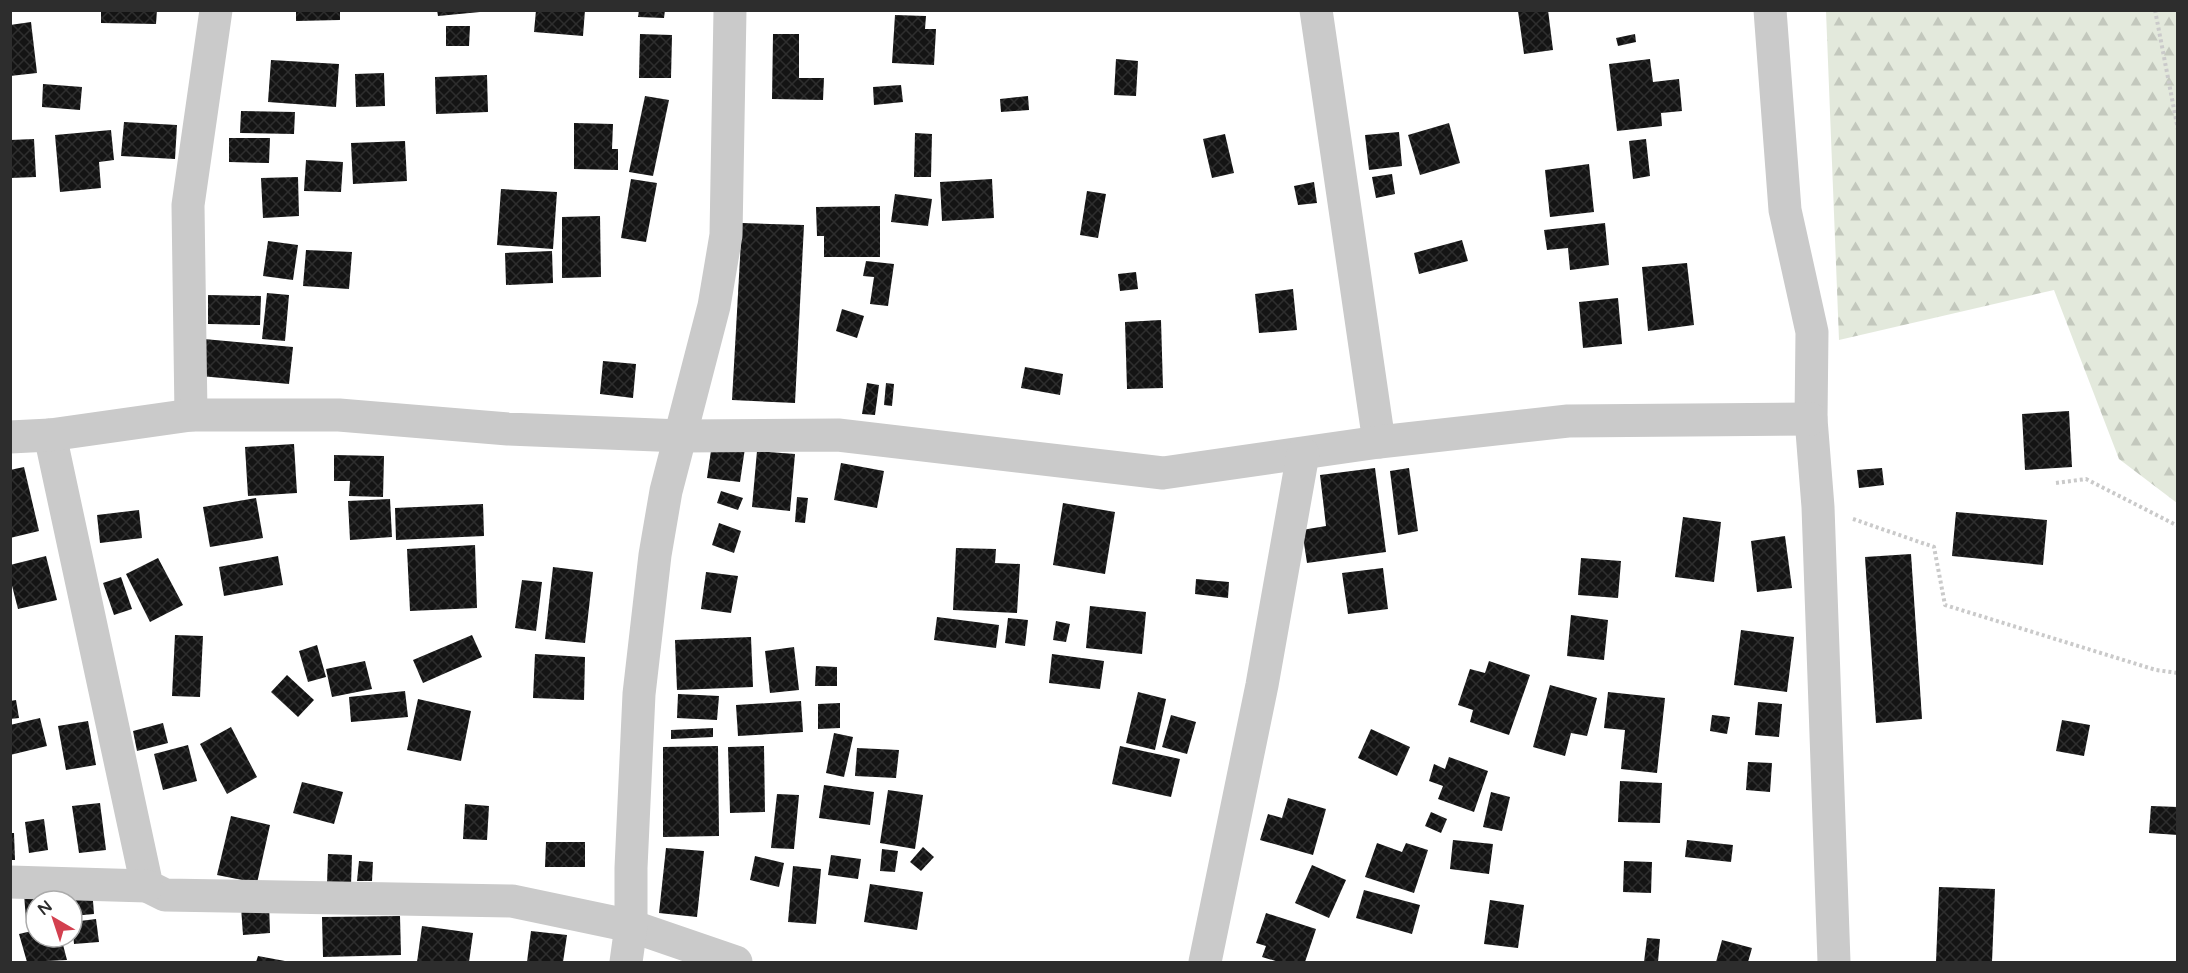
<svg xmlns="http://www.w3.org/2000/svg" width="2188" height="973" font-family="'Varela Round',sans-serif">
<style>
.forest{fill:url(#forest-firs)}
.building{fill:url(#building-cross-hatch)}
.lines{fill:none;stroke-linecap:round;stroke-linejoin:round}
.path{stroke:#cacaca;stroke-width:4;stroke-dasharray:3 3;stroke-linecap:butt}
.minor{stroke:#cacaca;stroke-width:33}
</style>
<defs>
<pattern id="forest-firs" width="22" height="20" patternUnits="userSpaceOnUse" patternTransform="scale(1.5)"><rect width="22" height="20" fill="#e3e9dc"/><path d="M5 1l3.5 6h-7zM16 11l3.5 6h-7z" fill="#c3c8bd"/></pattern>
<pattern id="building-cross-hatch" width="8" height="8" patternUnits="userSpaceOnUse" patternTransform="scale(1.5)"><rect width="8" height="8" fill="#141414"/><path d="M0 0l8 8M0 8l8-8" fill="none" stroke="#2e2e2e"/></pattern>
</defs>
<rect width="100%" height="100%" fill="#fff"/>
<!-- forest -->
<polygon class="forest" points="1826,11 2177,11 2177,503 2119,459 2054,290 1839,340"/>
<!-- building -->
<g class="building">
<polygon points="101,10 157,10 156,24 101,23"/>
<polygon points="296,10 340,10 340,20 296,21"/>
<polygon points="437,10 480,10 480,12 438,16"/>
<polygon points="536,10 585,10 583,36 534,32"/>
<polygon points="639,10 665,10 664,18 638,17"/>
<polygon points="1548,10 1553,50 1524,54 1518,11"/>
<polygon points="895,15 926,16 925,29 936,29 934,65 892,63"/>
<polygon points="31,22 37,73 10,76 10,25"/>
<polygon points="446,26 470,26 469,46 446,46"/>
<polygon points="640,34 672,35 671,78 639,78"/>
<polygon points="773,34 799,34 799,78 824,78 823,100 772,99"/>
<polygon points="1635,34 1636,42 1618,46 1616,38"/>
<polygon points="1116,59 1138,61 1136,96 1114,95"/>
<polygon points="1650,59 1653,82 1679,79 1682,111 1661,113 1662,126 1617,131 1609,64"/>
<polygon points="271,60 339,64 336,107 268,102"/>
<polygon points="384,73 385,106 356,107 355,74"/>
<polygon points="487,75 488,112 436,114 435,77"/>
<polygon points="43,84 82,87 80,110 42,107"/>
<polygon points="901,85 903,102 874,105 873,87"/>
<polygon points="645,96 669,100 653,176 629,172"/>
<polygon points="1028,96 1029,110 1001,112 1000,99"/>
<polygon points="241,111 295,112 294,134 240,133"/>
<polygon points="124,122 177,125 175,159 121,156"/>
<polygon points="574,123 613,124 612,149 618,149 618,170 574,169"/>
<polygon points="1449,123 1460,163 1420,175 1408,135"/>
<polygon points="111,130 114,160 99,162 101,188 60,192 55,135"/>
<polygon points="1399,132 1402,166 1369,170 1365,135"/>
<polygon points="915,133 932,134 931,177 914,177"/>
<polygon points="1225,134 1234,173 1212,178 1203,139"/>
<polygon points="229,138 270,138 269,163 229,162"/>
<polygon points="34,139 36,177 10,178 10,140"/>
<polygon points="1646,139 1650,176 1633,179 1629,141"/>
<polygon points="405,141 407,181 353,184 351,143"/>
<polygon points="306,160 343,162 341,192 304,191"/>
<polygon points="1589,164 1594,212 1550,217 1545,170"/>
<polygon points="1392,174 1395,194 1376,198 1372,177"/>
<polygon points="298,177 299,216 263,218 261,178"/>
<polygon points="631,179 657,183 646,242 621,238"/>
<polygon points="992,179 994,218 942,221 940,182"/>
<polygon points="1314,182 1317,203 1298,205 1294,186"/>
<polygon points="501,189 557,192 553,249 497,245"/>
<polygon points="1087,191 1106,194 1098,238 1080,235"/>
<polygon points="895,194 932,199 928,226 891,222"/>
<polygon points="880,206 880,257 824,257 824,236 817,236 816,207"/>
<polygon points="600,216 601,277 562,278 562,217"/>
<polygon points="742,223 804,225 795,403 732,400"/>
<polygon points="1605,223 1609,265 1570,270 1568,248 1547,250 1544,230"/>
<polygon points="1462,240 1468,261 1419,274 1414,253"/>
<polygon points="268,241 298,245 293,280 263,276"/>
<polygon points="306,250 352,252 349,289 303,286"/>
<polygon points="552,251 553,283 506,285 505,253"/>
<polygon points="866,261 894,264 888,306 870,304 874,277 863,276"/>
<polygon points="1687,263 1694,325 1648,331 1642,267"/>
<polygon points="1136,272 1138,289 1120,291 1118,274"/>
<polygon points="1293,289 1297,330 1259,333 1255,294"/>
<polygon points="267,293 289,295 285,341 262,339"/>
<polygon points="208,295 261,296 260,325 208,324"/>
<polygon points="1618,298 1622,344 1583,348 1579,302"/>
<polygon points="842,309 864,316 857,338 836,331"/>
<polygon points="1161,320 1163,388 1127,389 1125,322"/>
<polygon points="204,339 293,347 289,384 200,376"/>
<polygon points="603,361 636,364 633,398 600,394"/>
<polygon points="1025,367 1063,374 1060,395 1021,388"/>
<polygon points="867,383 879,385 875,415 862,414"/>
<polygon points="886,383 894,384 892,406 884,405"/>
<polygon points="2069,411 2072,467 2025,470 2022,414"/>
<polygon points="294,444 297,493 248,496 245,447"/>
<polygon points="712,444 745,448 740,482 707,478"/>
<polygon points="757,451 795,454 790,511 752,507"/>
<polygon points="334,455 384,456 383,497 349,496 350,481 334,481"/>
<polygon points="841,463 884,471 877,508 834,500"/>
<polygon points="24,467 39,531 10,538 10,470"/>
<polygon points="1375,468 1386,552 1307,563 1302,530 1326,526 1320,475"/>
<polygon points="1409,468 1418,531 1398,535 1390,471"/>
<polygon points="1882,468 1884,485 1859,488 1857,470"/>
<polygon points="721,491 743,498 738,510 717,503"/>
<polygon points="797,497 808,498 805,523 795,522"/>
<polygon points="256,498 263,538 210,547 203,507"/>
<polygon points="390,499 392,537 350,540 348,501"/>
<polygon points="1063,503 1115,512 1105,574 1053,565"/>
<polygon points="483,504 484,536 396,540 395,508"/>
<polygon points="139,510 142,538 100,543 97,515"/>
<polygon points="1956,512 2047,520 2043,565 1952,556"/>
<polygon points="1683,517 1721,522 1714,582 1675,577"/>
<polygon points="719,523 741,531 734,553 712,545"/>
<polygon points="1785,536 1792,588 1757,592 1751,541"/>
<polygon points="475,545 477,608 410,611 407,549"/>
<polygon points="956,548 996,549 995,563 1020,564 1017,613 953,610"/>
<polygon points="1911,554 1922,719 1876,723 1865,557"/>
<polygon points="46,556 57,600 18,609 10,578 10,565"/>
<polygon points="278,556 283,585 224,596 219,567"/>
<polygon points="158,558 183,605 150,622 126,574"/>
<polygon points="1581,558 1621,561 1618,598 1578,595"/>
<polygon points="553,567 593,572 585,643 545,639"/>
<polygon points="1383,568 1388,609 1348,614 1342,573"/>
<polygon points="706,572 738,576 731,613 701,609"/>
<polygon points="121,577 132,609 114,615 103,583"/>
<polygon points="1196,579 1229,582 1228,598 1195,594"/>
<polygon points="522,580 542,582 536,631 515,628"/>
<polygon points="1090,606 1146,612 1142,654 1086,648"/>
<polygon points="1571,615 1608,620 1604,660 1567,656"/>
<polygon points="937,617 999,625 996,648 934,640"/>
<polygon points="1008,618 1028,620 1025,646 1005,643"/>
<polygon points="1056,621 1070,624 1066,642 1053,640"/>
<polygon points="1741,630 1794,637 1787,692 1734,685"/>
<polygon points="175,635 203,636 200,697 172,696"/>
<polygon points="472,635 482,657 423,683 413,660"/>
<polygon points="751,637 753,687 677,690 675,640"/>
<polygon points="317,645 326,677 308,682 299,651"/>
<polygon points="794,647 799,690 770,693 765,651"/>
<polygon points="535,654 585,657 584,700 533,698"/>
<polygon points="1052,654 1104,661 1100,689 1049,683"/>
<polygon points="365,661 372,689 332,697 326,669"/>
<polygon points="1489,661 1530,675 1509,735 1470,722 1473,710 1458,705 1470,669 1485,673"/>
<polygon points="816,666 837,667 837,686 815,686"/>
<polygon points="287,675 314,700 298,717 271,692"/>
<polygon points="1550,685 1597,698 1587,736 1571,733 1565,756 1533,747"/>
<polygon points="405,691 408,717 351,722 349,697"/>
<polygon points="1138,692 1166,699 1155,750 1126,743"/>
<polygon points="1608,692 1665,698 1657,773 1621,769 1625,730 1604,728"/>
<polygon points="678,694 719,696 717,720 677,718"/>
<polygon points="418,699 471,711 461,761 407,750"/>
<polygon points="16,700 19,718 10,719 10,701"/>
<polygon points="801,701 803,732 738,736 736,705"/>
<polygon points="1758,702 1782,704 1779,737 1755,735"/>
<polygon points="840,703 840,728 818,729 818,704"/>
<polygon points="1171,715 1196,722 1187,754 1162,747"/>
<polygon points="1712,715 1730,717 1727,734 1710,731"/>
<polygon points="40,718 47,746 10,755 10,725"/>
<polygon points="2062,720 2090,725 2084,756 2056,751"/>
<polygon points="88,721 96,765 66,770 58,726"/>
<polygon points="163,723 168,743 137,751 133,731"/>
<polygon points="231,727 257,777 227,794 200,744"/>
<polygon points="713,728 713,737 671,739 671,730"/>
<polygon points="1371,729 1410,747 1397,776 1358,758"/>
<polygon points="834,733 853,737 844,777 826,773"/>
<polygon points="188,745 197,781 163,790 154,754"/>
<polygon points="718,746 719,836 663,837 663,747"/>
<polygon points="764,746 765,812 730,813 728,747"/>
<polygon points="1120,746 1180,759 1171,797 1112,784"/>
<polygon points="857,748 899,750 896,778 855,776"/>
<polygon points="1449,757 1488,771 1474,812 1438,799 1443,786 1429,781 1434,764 1445,769"/>
<polygon points="1748,762 1772,763 1770,792 1746,790"/>
<polygon points="1620,781 1662,783 1660,823 1618,822"/>
<polygon points="302,782 343,792 334,824 293,813"/>
<polygon points="824,785 874,792 870,825 819,818"/>
<polygon points="888,790 923,795 915,849 880,843"/>
<polygon points="1491,792 1510,797 1502,831 1483,827"/>
<polygon points="777,794 799,795 794,849 771,848"/>
<polygon points="1288,798 1326,809 1313,855 1260,840 1268,814 1282,818"/>
<polygon points="100,803 106,850 79,853 72,806"/>
<polygon points="465,804 489,806 487,840 463,839"/>
<polygon points="2151,806 2178,807 2178,835 2149,833"/>
<polygon points="1431,812 1447,819 1441,833 1425,826"/>
<polygon points="231,816 270,825 257,883 217,875"/>
<polygon points="44,819 48,850 29,853 25,822"/>
<polygon points="10,833 14,833 15,860 10,860"/>
<polygon points="1453,840 1493,844 1489,874 1450,869"/>
<polygon points="1687,840 1733,845 1731,862 1685,857"/>
<polygon points="546,842 585,842 585,867 545,867"/>
<polygon points="1377,843 1402,852 1406,843 1428,850 1414,893 1365,877"/>
<polygon points="923,847 934,857 921,871 910,862"/>
<polygon points="666,848 704,851 697,917 659,913"/>
<polygon points="882,849 898,851 895,872 880,871"/>
<polygon points="328,854 352,855 351,885 327,884"/>
<polygon points="831,855 861,859 858,879 828,875"/>
<polygon points="755,856 784,863 779,887 750,880"/>
<polygon points="359,861 373,862 372,881 357,881"/>
<polygon points="1624,861 1652,862 1651,893 1623,892"/>
<polygon points="1312,865 1346,880 1329,918 1295,903"/>
<polygon points="793,866 821,869 816,924 788,922"/>
<polygon points="870,884 923,892 917,930 864,922"/>
<polygon points="1939,887 1995,889 1992,962 1936,962"/>
<polygon points="92,888 94,914 72,916 72,901 36,901 36,919 26,920 24,894"/>
<polygon points="1364,890 1420,905 1412,934 1356,918"/>
<polygon points="1490,900 1524,905 1518,948 1484,944"/>
<polygon points="269,904 270,933 243,935 241,907"/>
<polygon points="1266,913 1316,929 1305,962 1279,962 1262,957 1266,946 1256,943"/>
<polygon points="400,916 401,955 323,957 322,917"/>
<polygon points="96,919 99,942 74,944 72,922"/>
<polygon points="422,926 473,933 469,962 417,962"/>
<polygon points="36,930 36,937 61,937 67,960 27,962 19,934"/>
<polygon points="531,931 567,935 563,962 527,962"/>
<polygon points="1647,938 1660,939 1658,962 1644,962"/>
<polygon points="1722,940 1752,948 1748,962 1716,962"/>
<polygon points="258,956 285,961 285,962 256,962"/>
</g>
<g class="lines">
<!-- path -->
<g class="path">
<polyline points="2155,10 2178,130"/>
<polyline points="2056,483 2086,479 2178,526"/>
<polyline points="1853,519 1934,547 1945,605 2156,670 2178,673"/>
</g>
<!-- minor -->
<g class="minor">
<polyline points="1316,10 1379,442"/>
<polyline points="1770,10 1785,210 1812,332 1811,419 1818,507 1834,962"/>
<polyline points="191,415 188,205 216,10"/>
<polyline points="50,435 147,886 165,895 512,901 631,926 736,962"/>
<polyline points="10,437 50,435 191,415 339,415 508,429 681,436 838,435 1163,473 1379,442 1568,421 1811,419"/>
<polyline points="10,882 147,886"/>
<polyline points="626,962 631,926 631,868 639,694 655,555 666,491 714,306 726,235 730,10"/>
<polyline points="1205,962 1262,685 1303,454"/>
</g>
</g>
<!-- border -->
<rect width="2188" height="973" fill="none" stroke="#2d2d2d" stroke-width="24"/>
<!-- north arrow -->
<g transform="translate(54 919) rotate(321)"><circle r="28" fill="#ffffff" stroke="#ababab" stroke-width="1.5"/>
<path d="M0-4.5L10 22L0 15L-10 22Z" fill="#d3404f"/>
<text y="-9" font-size="16" font-weight="bold" text-anchor="middle" fill="#2d2d2d">N</text>
</g>
</svg>
